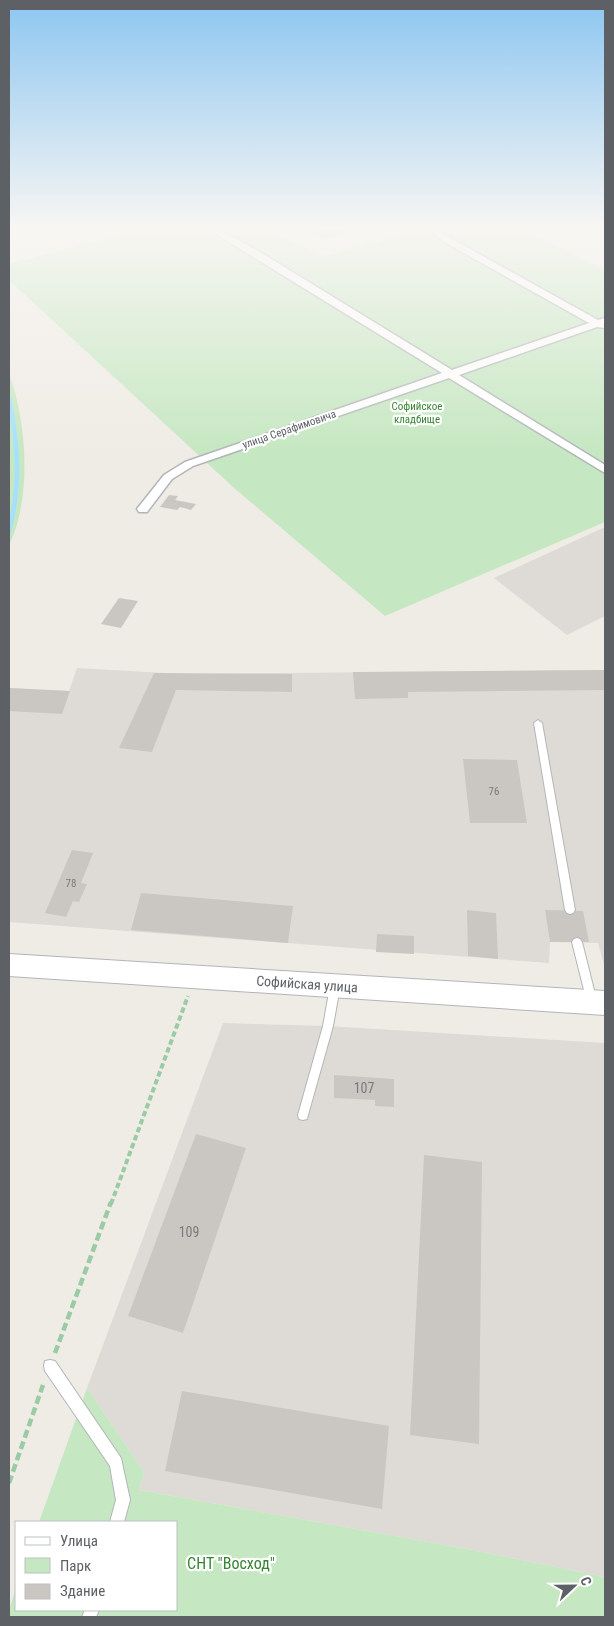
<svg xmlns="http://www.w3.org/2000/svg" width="614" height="1626" font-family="'Roboto Condensed',sans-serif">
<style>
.industrial{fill:#dedbd7}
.green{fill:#c5e7c1}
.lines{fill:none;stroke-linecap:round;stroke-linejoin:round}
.stream{stroke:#a5e0ff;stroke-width:4.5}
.building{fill:#cac7c2}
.service-casing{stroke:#b2b6ba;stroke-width:2}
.minor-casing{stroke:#b2b6ba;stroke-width:3}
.secondary-casing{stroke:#b1b5ba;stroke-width:2}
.path-far1{stroke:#9bcba4;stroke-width:4;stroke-dasharray:5.5 3;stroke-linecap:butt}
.path{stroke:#9bcba4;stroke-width:4.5;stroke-dasharray:8 4;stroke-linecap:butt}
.service{fill:#fff;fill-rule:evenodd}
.minor{fill:#fff;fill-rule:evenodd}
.secondary{fill:#fff;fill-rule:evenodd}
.labels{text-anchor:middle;stroke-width:4.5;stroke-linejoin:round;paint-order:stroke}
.far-park-label{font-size:11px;fill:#388534;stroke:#fff}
.far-street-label{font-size:11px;fill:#5d6165;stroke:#fff}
.number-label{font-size:11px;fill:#787a7c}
.street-label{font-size:14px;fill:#5d6165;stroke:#fff}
.near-number-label{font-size:14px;fill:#787a7c}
.near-park-label{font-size:16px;fill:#388534;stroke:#fff}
</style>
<rect width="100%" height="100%" fill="#efece5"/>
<!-- industrial -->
<g class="industrial">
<polygon points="605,527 605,616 567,635 494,578"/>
<polygon points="77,668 182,674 605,670 605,968 598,943 550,942 549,963 9,922 9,688 69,691"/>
<polygon points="223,1023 328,1026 605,1043 605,1577 467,1549 139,1490 144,1472 87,1388"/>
</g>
<!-- green -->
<g class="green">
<polygon points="148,228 261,228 325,256 426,228 518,228 605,270 605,522 385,616 233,487 9,280 9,264"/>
<path d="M9,374C27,422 32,499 9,545Z"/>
<polygon points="87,1388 144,1472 139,1490 467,1549 605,1577 605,1617 9,1617 9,1610 16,1588 16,1610 176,1610 176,1522 39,1522"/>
</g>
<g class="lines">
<!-- stream -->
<path class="stream" d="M9,398C18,443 21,486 9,531"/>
</g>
<!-- building -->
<g class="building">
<polygon points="331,228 364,228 323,239 312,232"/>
<polygon points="169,495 178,496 175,500 196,504 191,510 180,507 177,510 160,507"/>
<polygon points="119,598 138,601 121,628 101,624"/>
<polygon points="605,670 605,690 408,692 408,698 355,699 353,672"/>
<polygon points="154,673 292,674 292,692 176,690 152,752 119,748"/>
<polygon points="9,688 70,691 62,714 9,711"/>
<polygon points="463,759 517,760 527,823 470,823"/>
<polygon points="72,850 93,853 81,883 87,884 79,902 73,901 66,917 45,913"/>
<polygon points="141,893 293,906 288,943 131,930"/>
<polygon points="467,910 496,913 498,959 468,956"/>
<polygon points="545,910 583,911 589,942 550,942"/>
<polygon points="377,934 414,936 414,954 376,952"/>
<polygon points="334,1075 394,1079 394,1107 375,1106 375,1100 334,1098"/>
<polygon points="196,1134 246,1148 183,1333 128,1316"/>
<polygon points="424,1155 482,1162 479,1444 410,1435"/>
<polygon points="182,1391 389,1426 382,1509 165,1471"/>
</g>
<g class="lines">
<!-- service casing -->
<g class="service-casing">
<g id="service">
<polygon points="538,720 542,723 575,910 573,913 570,914 567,913 565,910 534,723"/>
<polygon points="577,938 580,939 582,942 597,1002 596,1005 592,1006 588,1005 587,1002 572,942 574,939"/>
<polygon points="335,983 339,984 340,987 333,1026 308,1115 307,1119 303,1120 299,1119 298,1115 323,1026 330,987 331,984"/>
<polygon points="50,1360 55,1361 121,1458 130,1500 124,1522 110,1522 116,1500 110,1466 45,1371 44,1366 45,1361"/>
<polygon points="85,1610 99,1610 96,1617 82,1617"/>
</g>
</g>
<!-- minor casing -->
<g class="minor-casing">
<polygon id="minor" points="206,228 216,228 260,252 452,370 589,323 446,243 427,228 436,228 452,239 598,320 605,318 605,328 597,327 459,375 605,465 605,473 449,378 193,466 172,479 147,512 139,512 137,509 164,475 185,462 442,373"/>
</g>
<!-- secondary casing -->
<g class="secondary-casing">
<polygon id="secondary" points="9,954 605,991 605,1015 9,976"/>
</g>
<!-- path-far1 -->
<polyline class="path-far1" points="111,1204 188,996"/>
<!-- path -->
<g class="path">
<polyline points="55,1353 111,1202"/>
<polyline points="9,1483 43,1385"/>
</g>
<!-- service -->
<use href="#service" class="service"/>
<!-- minor -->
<use href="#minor" class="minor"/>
<!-- secondary -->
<use href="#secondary" class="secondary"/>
</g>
<!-- sky -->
<linearGradient id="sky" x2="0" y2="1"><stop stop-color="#8dc6f1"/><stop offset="0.5" stop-color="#f8f6f3"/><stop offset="1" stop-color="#f8f6f3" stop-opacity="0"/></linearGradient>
<rect width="614" height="455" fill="url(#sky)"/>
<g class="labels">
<!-- far-park labels -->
<g class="far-park-label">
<text x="417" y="410">Софийское<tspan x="417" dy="13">кладбище</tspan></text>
</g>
<!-- far-street labels -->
<g class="far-street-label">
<text transform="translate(289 429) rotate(-19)" y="4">улица Серафимовича</text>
</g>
<!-- number labels -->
<g class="number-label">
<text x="494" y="795">76</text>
<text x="71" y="887">78</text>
</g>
<!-- street labels -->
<g class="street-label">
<text transform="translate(307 984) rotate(4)" y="5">Софийская улица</text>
</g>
<!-- near-number labels -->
<g class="near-number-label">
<text x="364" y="1093">107</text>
<text x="189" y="1237">109</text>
</g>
<!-- near-park labels -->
<g class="near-park-label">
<text x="231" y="1569">СНТ "Восход"</text>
</g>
</g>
<!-- border -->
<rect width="614" height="1626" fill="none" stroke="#5d6165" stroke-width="20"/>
<!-- legend -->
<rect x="15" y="1521" width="162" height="90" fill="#ffffff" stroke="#bec0c1"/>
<rect x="25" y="1537" width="25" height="8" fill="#ffffff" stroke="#bec0c1"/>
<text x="60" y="1546" font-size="15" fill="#5d6165">Улица</text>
<rect x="25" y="1558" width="25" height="15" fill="#c5e7c1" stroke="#bec0c1"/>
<text x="60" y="1571" font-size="15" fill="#5d6165">Парк</text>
<rect x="25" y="1584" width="25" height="15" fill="#cac7c2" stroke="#bec0c1"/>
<text x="60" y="1596" font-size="15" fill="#5d6165">Здание</text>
<!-- north arrow -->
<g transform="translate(574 1586) rotate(68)" stroke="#ffffff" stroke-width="4" paint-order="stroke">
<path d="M0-4L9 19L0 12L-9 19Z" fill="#5d6165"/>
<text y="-8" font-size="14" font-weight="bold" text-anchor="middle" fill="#5d6165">С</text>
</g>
</svg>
